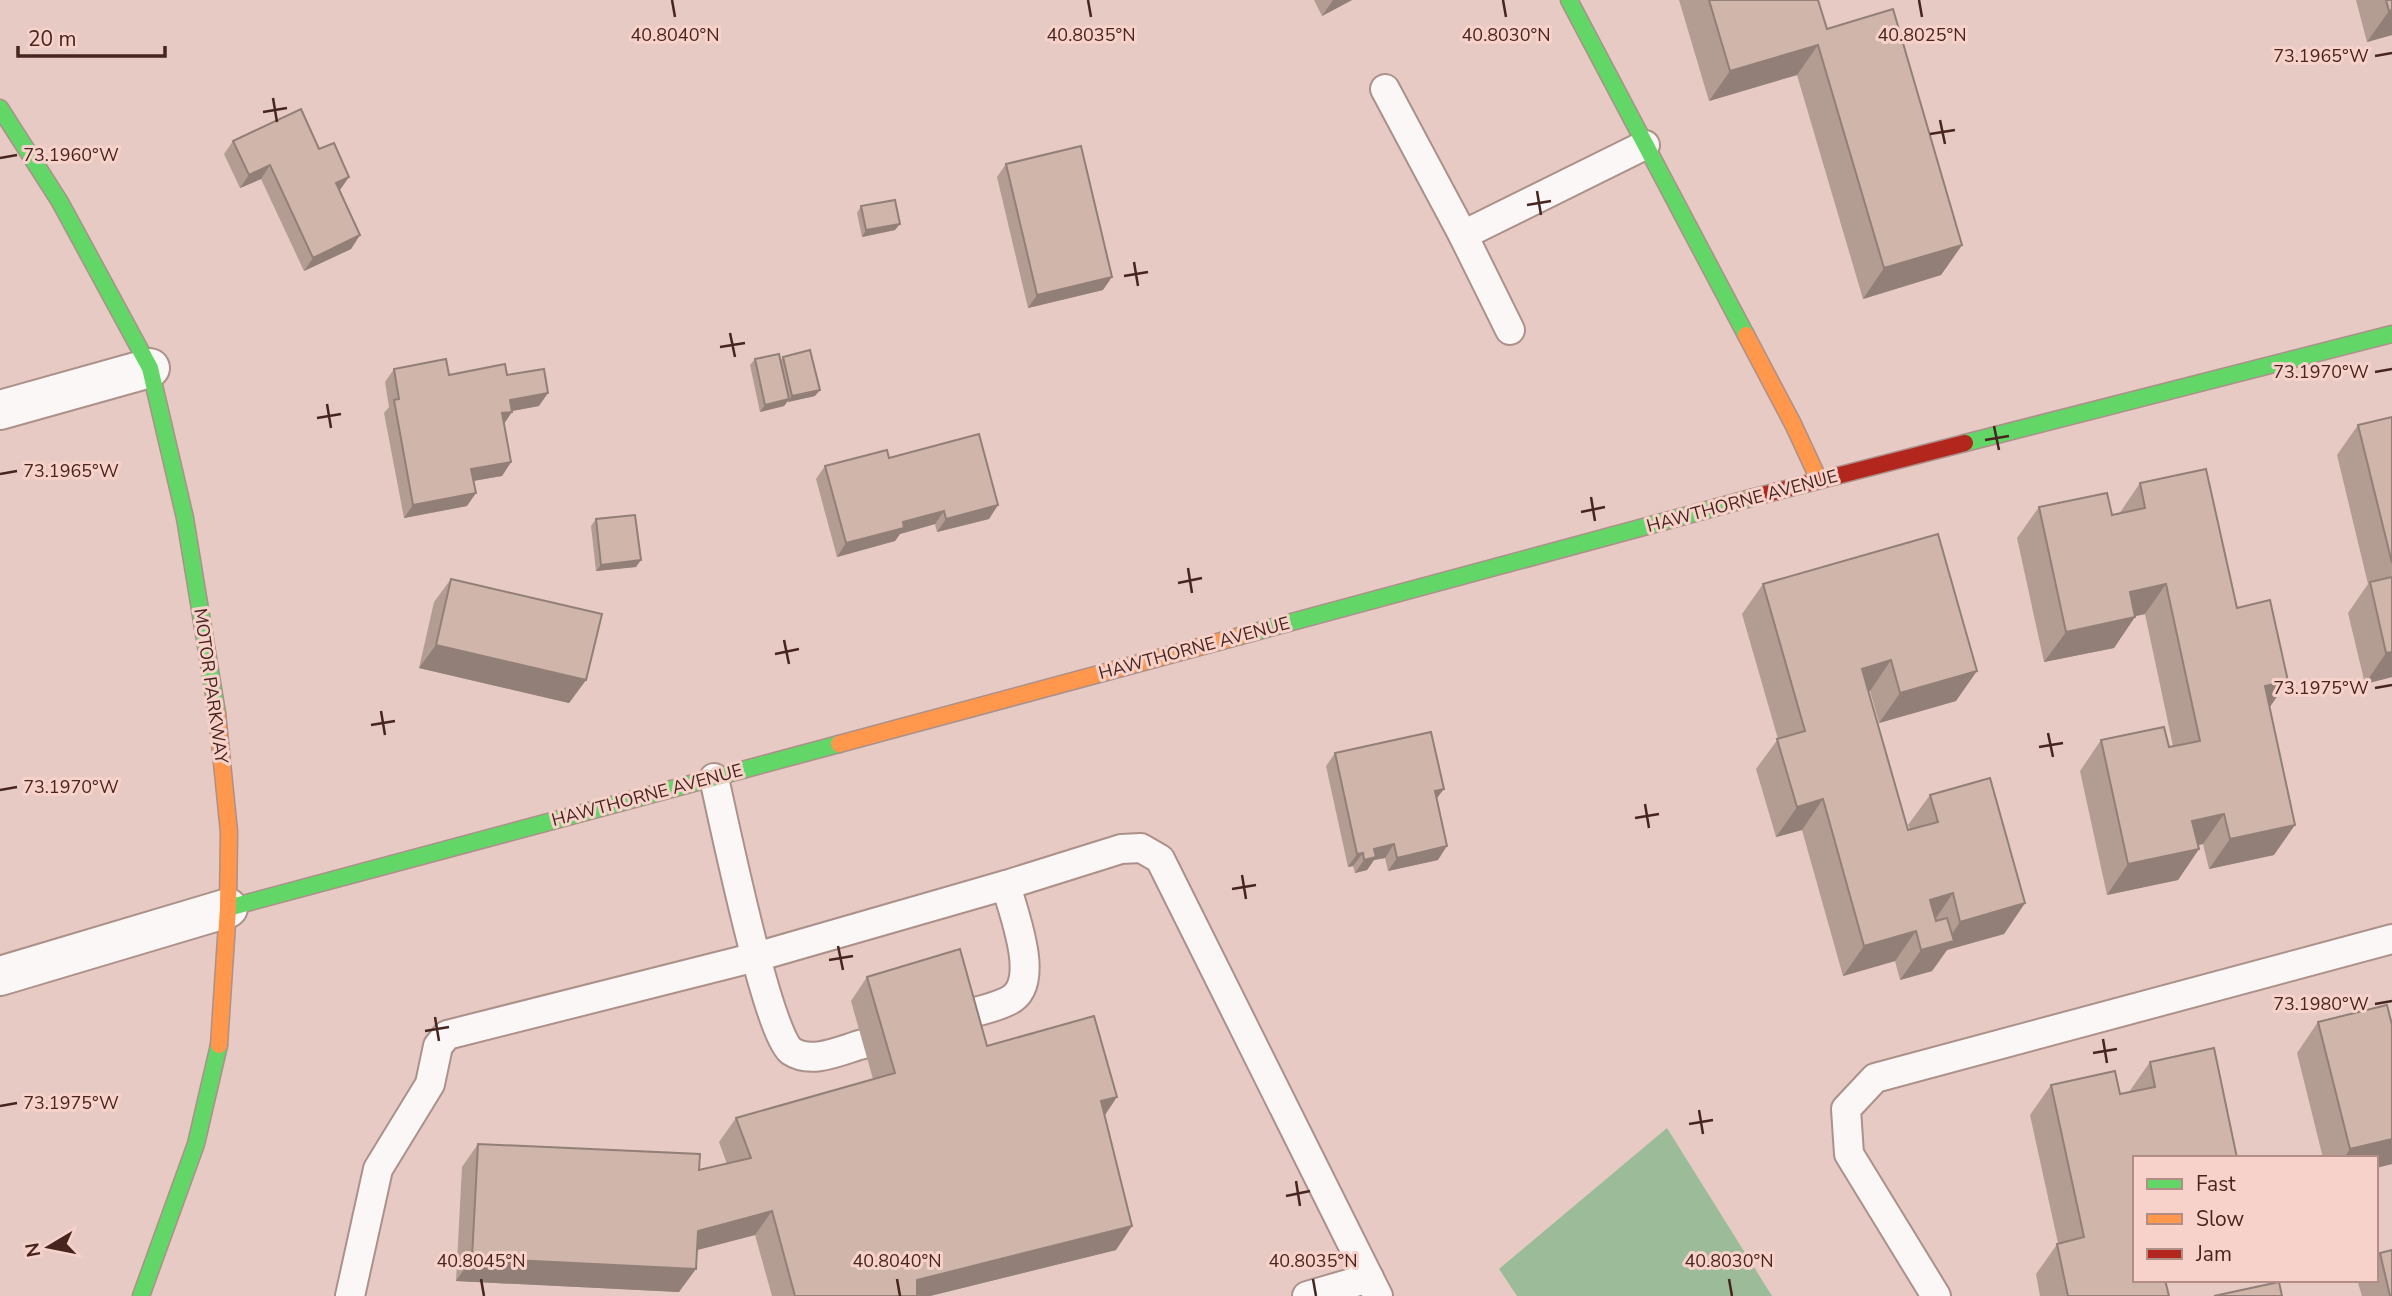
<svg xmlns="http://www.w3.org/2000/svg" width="2392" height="1296" font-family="'Nunito Sans',sans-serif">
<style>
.forest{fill:#9cbc99}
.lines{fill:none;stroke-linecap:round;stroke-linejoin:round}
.lane-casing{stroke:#ac908a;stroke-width:32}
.street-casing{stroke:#ac908a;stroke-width:42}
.fast-casing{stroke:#ac908a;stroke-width:19}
.slow-casing{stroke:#ac908a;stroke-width:19}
.jam-casing{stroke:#ac908a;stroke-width:19}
.lane{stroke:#fbf7f6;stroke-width:28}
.street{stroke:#fbf7f6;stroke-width:38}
.fast{stroke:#63d668;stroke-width:16}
.slow{stroke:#ff974d;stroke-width:16}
.jam{stroke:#b3261e;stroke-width:16}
.wall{fill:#b39c92}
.shaded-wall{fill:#927f77}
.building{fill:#d0b5aa;stroke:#927f77;stroke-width:2}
.ticks{fill:none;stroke:#47251e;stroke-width:2.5}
.labels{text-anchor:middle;stroke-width:6;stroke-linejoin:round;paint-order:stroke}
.street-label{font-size:18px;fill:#47251e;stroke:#f7d2cb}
.ticks-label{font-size:18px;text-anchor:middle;fill:#47251e;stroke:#f7d2cb;stroke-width:6;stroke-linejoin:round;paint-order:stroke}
</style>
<rect width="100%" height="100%" fill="#e7cac4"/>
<!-- forest -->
<polygon class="forest" points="1667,1128 1772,1296 1517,1296 1499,1269"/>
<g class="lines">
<!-- lane casing -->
<g class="lane-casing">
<g id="lane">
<polyline points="1385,89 1463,235 1645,145"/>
<polyline points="1463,235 1510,330"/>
<path d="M714,778C723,818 768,1035 791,1051C812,1065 841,1050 863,1044"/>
<path d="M956,1017C973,1012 992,1009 1008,1001C1043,985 1013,913 1006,885"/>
<polyline points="350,1296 378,1169 430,1084 438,1046 447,1035 756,957 1006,885 1121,849 1141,848 1160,859 1378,1296"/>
<polyline points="1307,1296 1369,1278"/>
<polyline points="1936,1296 1849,1154 1846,1109 1875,1078 2392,939"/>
</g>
</g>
<!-- street casing -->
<g class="street-casing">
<g id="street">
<polyline points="0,410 150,368"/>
<polyline points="0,976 228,908"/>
</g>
</g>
<!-- fast casing -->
<g class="fast-casing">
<g id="fast">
<polyline points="1569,0 1746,335"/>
<polyline points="0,108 60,202 150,368 185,518 217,713"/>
<polyline points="1965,443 2392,334"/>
<polyline points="1240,636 1751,498"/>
<polyline points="228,908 839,744"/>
<polyline points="141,1296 196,1144 219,1045"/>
</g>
</g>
<!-- slow casing -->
<g class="slow-casing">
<g id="slow">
<polyline points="1746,335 1793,424 1819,480"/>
<polyline points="217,713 229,832 228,908 219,1045"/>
<polyline points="839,744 1240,636"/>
</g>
</g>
<!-- jam casing -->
<g class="jam-casing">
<polyline id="jam" points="1751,498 1965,443"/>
</g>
<!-- lane -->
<use href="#lane" class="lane"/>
<!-- street -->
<use href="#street" class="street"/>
<!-- fast -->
<use href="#fast" class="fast"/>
<!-- slow -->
<use href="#slow" class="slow"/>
<!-- jam -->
<use href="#jam" class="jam"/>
</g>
<!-- wall -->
<g class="wall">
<polygon points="1314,0 1352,0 1322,16"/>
<polygon points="1679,0 1818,0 1827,29 1962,245 1941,275 1863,299 1797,75 1709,101"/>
<polygon points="2356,0 2392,0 2392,35 2367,42"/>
<polygon points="233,141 340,190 360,235 351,249 304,271 261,179 240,188 224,154"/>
<polygon points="1006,164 1103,290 1028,308 997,177"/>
<polygon points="861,206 895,230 862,237 857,213"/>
<polygon points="783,357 815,396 788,402 787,402 784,406 760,412 750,365 755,359 781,360"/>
<polygon points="394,369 449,375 507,375 539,406 512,411 504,424 511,462 502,476 473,481 467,506 404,518 384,413 389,407 385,382"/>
<polygon points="2392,417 2392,677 2365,684 2348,613 2368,584 2337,455 2358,425"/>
<polygon points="889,458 998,505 989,519 937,532 935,524 900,534 895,541 837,557 816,479 825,466"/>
<polygon points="2140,483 2237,608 2288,681 2269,707 2274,855 2209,869 2203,844 2198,845 2199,849 2178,880 2107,895 2080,771 2101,740 2169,747 2173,746 2145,614 2135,616 2114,648 2044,662 2017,538 2039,507 2112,515 2119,514"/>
<polygon points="596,519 636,567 596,571 591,526"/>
<polygon points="1938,534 1956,701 1879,723 1870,691 1868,691 1908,830 1910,829 1908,825 1930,795 2025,903 2004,934 1947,950 1932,971 1900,980 1895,961 1843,976 1802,830 1776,837 1756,769 1778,739 1742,614 1763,584"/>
<polygon points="451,579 586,680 569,703 419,668 434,602"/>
<polygon points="1335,753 1437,799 1438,860 1388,871 1385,858 1374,860 1367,870 1355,873 1353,866 1348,867 1326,766"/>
<polygon points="867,977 1105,1115 1116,1250 930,1296 772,1296 755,1235 697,1250 679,1292 456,1281 462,1167 478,1144 699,1170 727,1164 719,1142 736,1118 873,1079 851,1001"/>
<polygon points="2392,1018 2392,1164 2376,1168 2376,1158 2323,1158 2297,1053 2318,1022 2391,1020"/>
<polygon points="2214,1048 2135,1158 2169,1296 2040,1296 2036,1274 2058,1243 2030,1115 2051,1085 2120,1094 2129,1092 2150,1062"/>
<polygon points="2380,1253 2392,1296 2362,1296 2358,1283 2361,1280 2376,1280 2376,1258"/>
</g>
<!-- shaded-wall -->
<g class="shaded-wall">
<polygon points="1333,0 1352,0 1322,16"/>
<polygon points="2392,10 2392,35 2367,42 2389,11"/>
<polygon points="1818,45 1797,75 1709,101 1730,71"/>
<polygon points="270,165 261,179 240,188 249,175"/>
<polygon points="349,177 340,190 327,197 336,183"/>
<polygon points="900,224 895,230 862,237 866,230"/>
<polygon points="360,235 351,249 304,271 313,258"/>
<polygon points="1962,245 1941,275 1863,299 1884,268"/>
<polygon points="1112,277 1103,290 1028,308 1037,295"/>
<polygon points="820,390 815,396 788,402 792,396"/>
<polygon points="548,393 539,406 501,413 510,400"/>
<polygon points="789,399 784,406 760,412 765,405"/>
<polygon points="512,412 503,425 502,413"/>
<polygon points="511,462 502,476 461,483 471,469"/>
<polygon points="476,493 467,506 404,518 413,505"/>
<polygon points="998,505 989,519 937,532 946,519"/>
<polygon points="944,511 935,524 900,534 895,541 837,557 846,543 903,522"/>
<polygon points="641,560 636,567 596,571 601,565"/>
<polygon points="2166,584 2145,614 2109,622 2130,592"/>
<polygon points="2135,617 2114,648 2044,662 2066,632"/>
<polygon points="436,645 586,680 569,703 419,668"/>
<polygon points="2392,652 2392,677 2365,684 2386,653"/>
<polygon points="1891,660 1870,691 1840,699 1862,669"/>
<polygon points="1977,671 1956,701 1879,723 1900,693"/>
<polygon points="2288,681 2267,711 2265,686"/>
<polygon points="1444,789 1434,802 1435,791"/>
<polygon points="1823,799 1802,830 1776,837 1797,807"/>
<polygon points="2224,814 2203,844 2171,851 2192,821"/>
<polygon points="2295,825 2274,855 2209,869 2230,839"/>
<polygon points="1394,844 1385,858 1374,860 1367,870 1355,873 1364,860 1374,849"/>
<polygon points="1447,846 1438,860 1388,871 1397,858"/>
<polygon points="2199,849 2178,880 2107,895 2128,864"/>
<polygon points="1363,853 1353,866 1348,867 1357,854"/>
<polygon points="1953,893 1932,924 1930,900"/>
<polygon points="2025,903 2004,934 1947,950 1932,971 1900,980 1921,950 1946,943 1960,922"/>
<polygon points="1916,931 1895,961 1843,976 1864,946"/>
<polygon points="1117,1097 1101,1121 1101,1101"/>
<polygon points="2392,1139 2392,1164 2376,1168 2376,1158 2344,1158 2350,1149"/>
<polygon points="772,1211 755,1235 682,1254 698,1231"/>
<polygon points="1132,1226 1116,1250 930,1296 906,1296 917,1280"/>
<polygon points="472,1258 696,1269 679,1292 456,1281"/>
</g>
<!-- building -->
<g class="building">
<polygon points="1709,0 1818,0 1827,29 1893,9 1962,245 1884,268 1818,45 1730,71"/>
<polygon points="2386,0 2392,0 2392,10 2389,11"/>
<polygon points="301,109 319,149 334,143 349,177 336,183 360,235 313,258 270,165 249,175 233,141"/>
<polygon points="1081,146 1112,277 1037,295 1006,164"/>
<polygon points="895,200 900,224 866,230 861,206"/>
<polygon points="810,350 820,390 792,396 783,357"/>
<polygon points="779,354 789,399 765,405 755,359"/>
<polygon points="446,359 449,375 505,364 507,375 544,369 548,393 510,400 512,412 502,413 511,462 471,469 476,493 413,505 394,400 399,399 394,369"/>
<polygon points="2392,417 2392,563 2358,425"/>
<polygon points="979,434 998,505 946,519 944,511 903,522 904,528 846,543 825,466 887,450 889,458"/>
<polygon points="2206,469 2237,608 2270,600 2288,681 2265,686 2295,825 2230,839 2224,814 2192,821 2199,849 2128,864 2101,740 2164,727 2169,747 2200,741 2166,584 2130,592 2135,617 2066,632 2039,507 2107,493 2112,515 2145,508 2140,483"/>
<polygon points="635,515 641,560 601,565 596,519"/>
<polygon points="1938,534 1977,671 1900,693 1891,660 1862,669 1908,830 1938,822 1930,795 1990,778 2025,903 1960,922 1953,893 1930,900 1936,921 1947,918 1954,941 1921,950 1916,931 1864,946 1823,799 1797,807 1777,739 1805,731 1763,584"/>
<polygon points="2392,577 2392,652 2386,653 2370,582"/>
<polygon points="451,579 602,614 586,680 436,645"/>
<polygon points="1431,732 1444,789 1435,791 1447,846 1397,858 1394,844 1374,849 1376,857 1364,860 1363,853 1357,854 1335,753"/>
<polygon points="960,949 987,1046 1094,1016 1117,1097 1101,1101 1132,1226 917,1280 917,1296 795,1296 772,1211 698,1231 696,1269 472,1258 478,1144 700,1154 699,1170 751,1158 736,1118 895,1073 867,977"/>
<polygon points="2387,1005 2392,1025 2392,1139 2350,1149 2318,1022"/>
<polygon points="2214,1048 2237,1158 2135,1158 2135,1280 2165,1280 2169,1296 2068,1296 2057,1244 2084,1237 2051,1085 2115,1071 2120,1094 2155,1087 2150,1062"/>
<polygon points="2392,1250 2392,1296 2390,1296 2380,1253"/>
<polygon points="2279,1282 2282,1296 2214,1296"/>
</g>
<!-- ticks -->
<path class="ticks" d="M672,0L675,17M1088,0L1091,17M1503,0L1506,17M1919,0L1922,17M2375,56L2392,53M273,98L277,122M263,112L287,108M1940,120L1945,144M1930,134L1955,130M0,158L17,155M1537,191L1541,215M1527,205L1551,201M1134,262L1138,286M1124,276L1148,272M730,333L735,357M720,347L745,343M2375,372L2392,369M327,404L331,428M317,418L341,414M1994,426L1999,450M1985,440L2009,436M0,474L17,471M1591,497L1595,521M1581,512L1605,507M1188,568L1192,593M1178,583L1202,578M784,640L789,664M775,654L799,649M2375,688L2392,685M381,711L385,735M371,725L395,721M2048,733L2053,757M2039,747L2063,743M0,790L17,787M1645,804L1649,828M1635,818L1659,814M1242,875L1246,899M1232,889L1256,885M838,946L843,970M829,960L853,956M2375,1004L2392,1001M435,1017L439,1041M425,1031L449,1027M2103,1039L2107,1063M2093,1053L2117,1049M0,1106L17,1103M1699,1110L1703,1134M1689,1124L1713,1120M1296,1181L1300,1206M1286,1196L1310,1191M481,1279L484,1296M897,1279L900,1296M1313,1279L1316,1296M1729,1279L1732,1296"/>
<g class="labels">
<!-- street labels -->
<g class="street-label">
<text transform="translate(1742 501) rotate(-15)" y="6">HAWTHORNE AVENUE</text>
<text transform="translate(1194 648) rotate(-15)" y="6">HAWTHORNE AVENUE</text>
<text transform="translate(211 686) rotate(82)" y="6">MOTOR PARKWAY</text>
<text transform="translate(647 795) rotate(-15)" y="6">HAWTHORNE AVENUE</text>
</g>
</g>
<g class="ticks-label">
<text x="675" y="41">40.8040°N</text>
<text x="1091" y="41">40.8035°N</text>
<text x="1506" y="41">40.8030°N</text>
<text x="1922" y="41">40.8025°N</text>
<text x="2321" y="62">73.1965°W</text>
<text x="71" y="161">73.1960°W</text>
<text x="2321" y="378">73.1970°W</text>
<text x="71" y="477">73.1965°W</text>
<text x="2321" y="694">73.1975°W</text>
<text x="71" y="793">73.1970°W</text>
<text x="2321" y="1010">73.1980°W</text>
<text x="71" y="1109">73.1975°W</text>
<text x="481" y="1267">40.8045°N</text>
<text x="897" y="1267">40.8040°N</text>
<text x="1313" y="1267">40.8035°N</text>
<text x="1729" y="1267">40.8030°N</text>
</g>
<!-- legend -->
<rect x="2133" y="1156" width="245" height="126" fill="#f7d2cb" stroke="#b18d86" stroke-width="2"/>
<rect x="2147" y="1179" width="35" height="10" fill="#63d668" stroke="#b18d86" stroke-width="2"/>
<text x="2196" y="1191" font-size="21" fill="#47251e">Fast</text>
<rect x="2147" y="1214" width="35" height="10" fill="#ff974d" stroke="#b18d86" stroke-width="2"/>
<text x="2196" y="1226" font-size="21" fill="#47251e">Slow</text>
<rect x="2147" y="1249" width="35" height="10" fill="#b3261e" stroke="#b18d86" stroke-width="2"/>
<text x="2196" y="1261" font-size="21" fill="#47251e">Jam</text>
<!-- north arrow -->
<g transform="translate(49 1247) rotate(260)" stroke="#f7d2cb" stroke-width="5" paint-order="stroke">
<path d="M0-5L12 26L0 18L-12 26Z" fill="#47251e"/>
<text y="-10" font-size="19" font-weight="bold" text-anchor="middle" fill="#47251e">N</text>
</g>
<!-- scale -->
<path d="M18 46v10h147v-10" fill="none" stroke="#47251e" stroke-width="3.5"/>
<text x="28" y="46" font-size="21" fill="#47251e" stroke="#f7d2cb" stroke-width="5" paint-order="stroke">20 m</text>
</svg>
